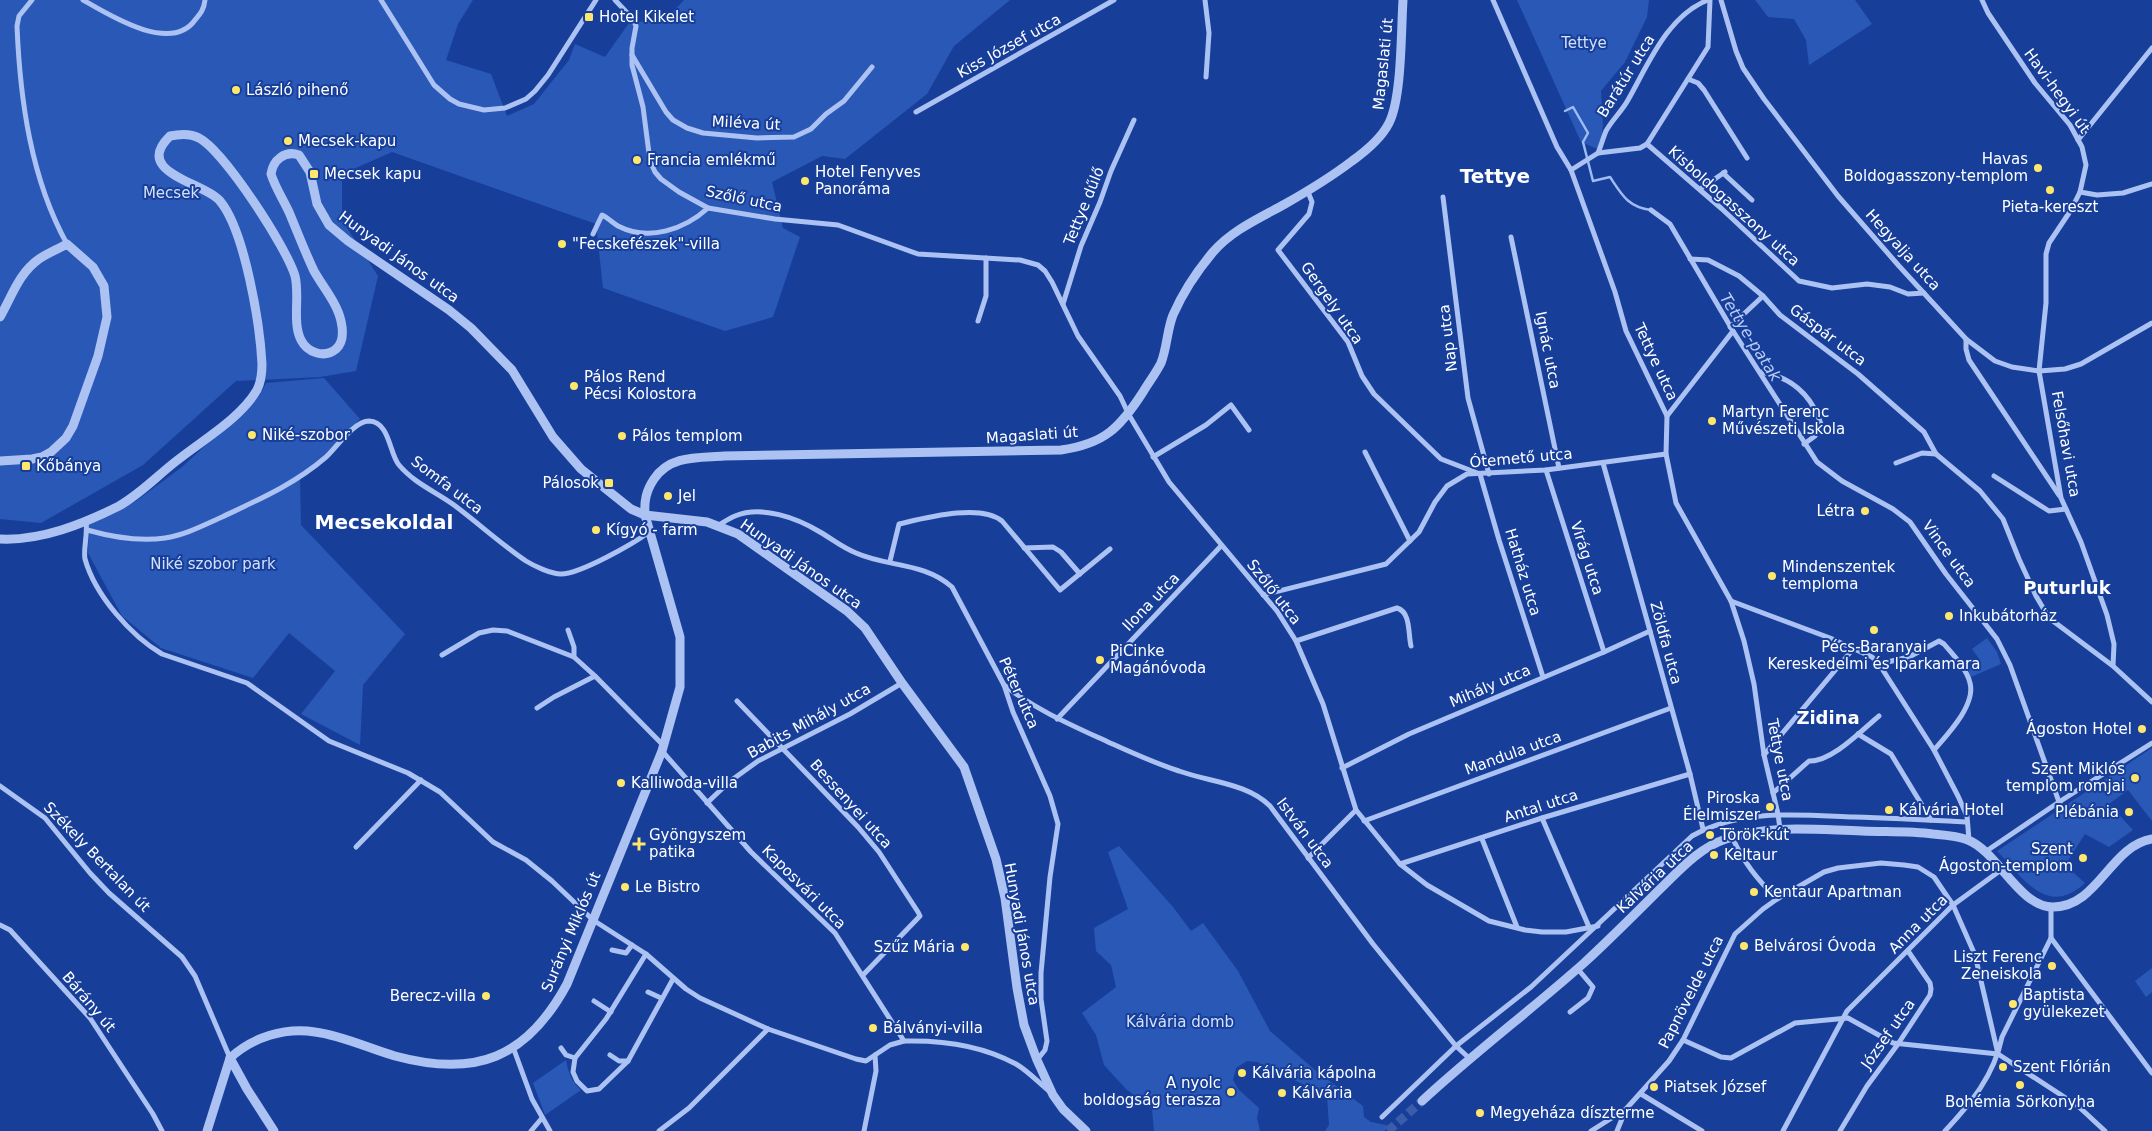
<svg xmlns="http://www.w3.org/2000/svg" width="2152" height="1131" font-family="'DejaVu Sans',sans-serif">
<style>
.green{fill:#2a58b7}
.lines{fill:none;stroke-linecap:round;stroke-linejoin:round}
.stream{stroke:#9ebbf4;stroke-width:2.5}
.tertiary-tunnel{stroke:#3a5ca9;stroke-width:9;stroke-dasharray:9 4.5;stroke-linecap:butt}
.minor{stroke:#abc2f2;stroke-width:5}
.tertiary{stroke:#abc2f2;stroke-width:9}
.poi-dot{fill:#ffe76c;stroke:#173f9a;stroke-width:2}
.labels{text-anchor:middle;stroke-width:4;stroke-linejoin:round;paint-order:stroke}
.poi-label{font-size:15px;fill:#fff;stroke:#173f9a;text-anchor:start}
.park-label{font-size:15px;fill:#d3e1fc;stroke:#173f9a}
.street-label{font-size:15px;fill:#fff;stroke:#173f9a}
.water-label{font-size:16px;font-style:italic;fill:#b8cdf8;stroke:#173f9a}
.quarter-label{font-size:18px;font-weight:bold;fill:#fff;stroke:#173f9a}
.district-label{font-size:20px;font-weight:bold;fill:#fff;stroke:#173f9a}
</style>
<rect width="100%" height="100%" fill="#173f9a"/>
<!-- green -->
<g class="green">
<polygon points="0,0 473,0 458,24 446,60 491,74 507,116 534,104 569,60 575,44 605,57 629,23 666,19 684,0 1010,0 954,46 927,94 845,159 822,156 772,182 783,228 800,237 773,317 725,331 603,288 596,224 392,152 342,174 342,220 378,276 356,371 320,377 236,381 143,465 41,523 0,519"/>
<polygon points="1517,0 1649,0 1647,17 1625,62 1601,91 1603,125 1600,150 1581,142"/>
<polygon points="1755,0 1855,0 1872,24 1809,65 1806,40 1794,19 1768,17"/>
<polygon points="324,378 360,419 300,479 301,525 405,634 363,685 360,745 301,714 335,671 289,633 253,678 161,648 122,616 88,553 89,524 136,501 182,467 260,395 266,383"/>
<polygon points="1987,638 1997,652 2001,664 1971,677 1968,670 1980,660 1972,649"/>
<path d="M2152,748V821L2128,790L2109,804L2133,830L2109,847L2085,834L2065,865L2085,883C2047,918 2023,878 1997,851Z"/>
<polygon points="1119,846 1173,907 1191,931 1203,923 1238,971 1270,1031 1315,1070 1363,1106 1364,1117 1371,1122 1391,1126 1384,1131 1325,1131 1329,1125 1327,1096 1257,1062 1247,1061 1236,1068 1233,1080 1239,1090 1259,1108 1257,1118 1260,1131 1154,1131 1152,1109 1126,1089 1104,1065 1096,1035 1082,1013 1116,987 1111,965 1096,951 1094,928 1128,909 1108,852"/>
<polygon points="2152,968 2152,992 2146,997 2135,981"/>
<path d="M566,1060C568,1072 572,1082 581,1090L545,1115L533,1083Z"/>
</g>
<g class="lines">
<!-- stream -->
<g class="stream">
<path d="M1565,111L1573,107L1588,133L1583,142L1593,181L1610,177C1622,195 1628,207 1651,210"/>
<polyline points="2061,802 2062,809"/>
</g>
<!-- tertiary-tunnel -->
<polyline class="tertiary-tunnel" points="1388,1131 1422,1101"/>
<!-- minor -->
<g class="minor">
<path d="M32,0L19,16L17,26C20,100 31,179 67,244"/>
<path d="M83,0C109,15 171,54 195,20C201,13 204,9 205,0"/>
<polyline points="381,0 434,85 450,99 459,104 484,110 505,108 526,99 535,91 548,75 596,0"/>
<polyline points="615,0 633,19 636,26 632,48 632,65 643,107 650,161 655,172 661,179 679,192 708,208 775,219 838,225 918,254 1020,260 1038,265 1045,271 1052,282 1078,336 1120,396 1129,415 1169,482 1277,611 1296,641 1323,704 1356,810 1400,864 1427,885 1489,921 1525,930 1542,932 1566,932 1598,926"/>
<polyline points="1205,0 1209,33 1206,77"/>
<polyline points="1493,0 1557,147 1571,170 1615,292 1626,331 1667,416 1666,454 1676,503 1731,601 1744,641 1754,684 1764,755 1778,814 1780,829"/>
<polyline points="1721,0 1736,51 1743,68 1764,99 1838,196 1899,266 1966,339 1995,361 2012,367 2039,371 2065,369 2081,364 2152,323"/>
<polyline points="1982,0 1988,13 2035,83 2070,125 2082,147 2086,165 2080,192 2071,210 2049,243 2046,254 2046,303 2039,371 2061,498 2081,542 2107,615 2114,644 2113,666"/>
<polyline points="632,55 666,112 673,120 687,128 703,133 757,138 794,137 811,129 826,114 844,101 872,67"/>
<polyline points="1688,79 1698,83 1704,90 1747,158"/>
<polyline points="916,112 1114,0"/>
<polyline points="2078,140 2152,48"/>
<polyline points="1647,144 1722,209 1799,281 1832,288 1867,284 1890,287 1908,294 1924,293"/>
<path d="M1598,153C1601,146 1603,138 1606,131C1612,120 1622,111 1628,100C1648,65 1667,16 1708,0"/>
<polyline points="1571,170 1598,153 1640,148 1647,144 1708,47 1710,0"/>
<polyline points="1723,173 1752,200"/>
<polyline points="1700,189 1725,172"/>
<polyline points="1308,192 1312,202 1309,214 1278,250 1348,342 1362,376 1374,394 1441,459 1480,474 1499,540 1543,677"/>
<polyline points="2080,192 2097,195 2123,193 2152,184"/>
<polyline points="1443,197 1468,398 1489,474"/>
<polyline points="1651,210 1670,224 1733,331 1817,462 1842,481 1893,509 1910,522 1946,574 1997,639 2010,665 2059,802"/>
<path d="M593,234L602,215C608,218 613,223 618,226C649,242 685,229 708,208"/>
<polyline points="1511,237 1559,468"/>
<polyline points="1690,259 1708,260 1739,276 1763,296 1780,315 1858,374 1924,432 1936,454 1980,491 2003,519 2019,559 2036,596 2049,618 2113,666 2152,702"/>
<polyline points="1063,304 1081,246 1100,202 1111,171 1134,120"/>
<polyline points="978,321 986,296 986,258"/>
<polyline points="1730,327 1763,296"/>
<polyline points="1966,339 1966,349 1969,360 2059,495"/>
<path d="M1761,372C1791,377 1811,394 1821,424L1815,436L1804,444"/>
<polyline points="1667,416 1733,331"/>
<polyline points="1365,452 1410,541"/>
<polyline points="1153,457 1206,425 1231,405 1249,430"/>
<polyline points="1603,463 1690,774 1703,829"/>
<polyline points="1896,463 1922,453 1936,454"/>
<polyline points="1546,470 1604,652"/>
<polyline points="1994,476 2049,511 2066,509"/>
<path d="M86,521C88,533 83,550 85,559C95,595 131,636 162,654L247,683L329,741L408,773L440,792L493,842L526,860L552,881L593,920L646,954L686,989L700,998L768,1029L856,1059L866,1061L875,1055"/>
<path d="M719,525C724,522 730,518 735,516C762,505 797,518 820,532C832,539 843,548 856,553C887,567 924,562 952,587L1004,685L1013,712L1050,796L1058,824L1050,877L1041,973V999L1047,1041L1045,1050L1037,1060"/>
<path d="M87,530C112,537 139,542 165,538C185,535 204,525 222,517C258,500 295,484 326,457C336,448 354,421 369,421C390,422 389,453 399,465C414,483 436,492 454,505C478,523 501,544 526,561C534,566 551,574 561,574C580,574 633,544 649,532"/>
<polyline points="1024,548 1053,547 1061,552 1080,574"/>
<path d="M890,561L899,524C925,518 980,503 1002,521L1060,590L1110,549"/>
<polyline points="1263,595 1386,564 1419,532 1435,502 1447,486 1467,474 1546,470 1666,454"/>
<polyline points="1731,601 1830,638 1872,657 1879,664 1934,750 1958,796 1967,816 1969,840"/>
<polyline points="568,630 574,647 574,657"/>
<path d="M1296,641L1397,608C1411,612 1408,634 1411,646"/>
<polyline points="442,655 479,633 493,630 507,631 574,657 595,676"/>
<path d="M1879,664L1909,657L1939,641L1944,644C1953,655 1967,669 1970,683C1976,705 1947,735 1934,750"/>
<path d="M1004,685C1036,710 1071,725 1108,742C1131,752 1154,763 1179,771C1209,782 1247,783 1270,806L1373,944L1456,1046L1469,1058"/>
<polyline points="737,701 858,827 879,852 918,912 920,916 863,975"/>
<polyline points="537,708 554,697 595,676 663,745"/>
<polyline points="1057,719 1221,546"/>
<polyline points="1858,734 1891,754 1931,820"/>
<path d="M662,751L751,852L835,933L904,1041C942,1040 983,1046 1016,1064C1028,1071 1039,1083 1049,1091"/>
<polyline points="1764,755 1853,649"/>
<polyline points="1342,768 1409,734 1604,652 1650,631"/>
<polyline points="0,786 45,818 90,873 109,893 182,957 195,976 230,1058"/>
<path d="M1773,793L1809,761C1832,762 1862,730 1879,716"/>
<polyline points="707,803 729,782 758,761 850,714 902,683"/>
<polyline points="1542,818 1589,927"/>
<polyline points="1364,821 1671,708"/>
<path d="M1732,837C1744,863 1757,879 1777,899"/>
<polyline points="1482,839 1517,927"/>
<polyline points="356,847 421,780"/>
<polyline points="1985,852 2059,802 2152,743"/>
<polyline points="1308,858 1356,810"/>
<polyline points="1400,864 1542,818 1690,774"/>
<polyline points="2051,907 2051,938 2152,1073"/>
<polyline points="0,925 10,930 90,1018 153,1114 162,1131"/>
<polyline points="612,950 626,953 632,945"/>
<polyline points="646,954 606,1019 575,1058 573,1072 577,1081 587,1091 599,1089 628,1061 673,979"/>
<polyline points="648,992 661,998"/>
<polyline points="594,1001 611,1012"/>
<polyline points="1570,1012 1588,998 1593,987 1577,968"/>
<polyline points="1683,1040 1721,1057 1731,1058 1795,1023 1848,1018 1893,1043 1998,1054"/>
<polyline points="513,1047 532,1099 550,1131"/>
<polyline points="561,1048 566,1055 575,1058"/>
<polyline points="610,1055 619,1061 628,1061"/>
<polyline points="1641,1094 1702,1131"/>
<path d="M1382,1117L1456,1046L1531,987L1692,836C1741,808 1801,815 1854,817C1892,818 1929,820 1966,822"/>
<polyline points="531,1131 542,1118"/>
<polyline points="659,1131 689,1108 768,1029"/>
<polyline points="864,1131 876,1071 875,1055 890,1045 904,1041"/>
<polyline points="1591,1131 1626,1109 1669,1061 1683,1040 1735,934 1763,909 1777,899 1824,872 1838,868 1881,863 1904,865 1918,867 1934,877 1953,905 1975,955 1998,1054 2078,1106 2105,1131"/>
<polyline points="1617,1131 1626,1109"/>
<polyline points="1783,1131 1847,1011 1953,905 2001,870"/>
<polyline points="1840,1131 1867,1086 1898,1044 1930,995 1931,989 1930,983 1908,951"/>
<path d="M1945,1131C1971,1103 1994,1076 2002,1037L2051,938"/>
</g>
<!-- tertiary -->
<g class="tertiary">
<path d="M0,317C12,296 19,273 39,259C48,253 58,249 67,244L93,267L104,286L107,317L98,356L73,426L66,438L51,452L42,457L32,459L0,461"/>
<path d="M0,539C41,541 83,524 119,506C140,494 156,477 175,462C201,441 240,419 257,390C261,382 262,373 262,364C260,325 245,231 220,201C204,182 132,173 170,136C179,134 190,133 199,138C224,151 287,248 295,276C300,295 292,323 301,340C307,352 324,359 336,349C344,342 343,330 341,321C337,303 323,287 314,271C305,252 297,231 289,212C283,199 275,187 271,174C273,160 285,150 299,155L310,172L317,204L329,225L348,241L449,310L471,328L512,370L553,437L581,469L631,509L645,515L707,522L738,534L847,611L865,628L902,683L964,767L996,859L1005,898L1017,988L1024,1025L1037,1060L1053,1095L1063,1109L1086,1131"/>
<polyline points="230,1058 247,1089 274,1131"/>
<path d="M1422,1101C1474,1053 1531,1010 1584,963C1609,940 1633,916 1657,892C1678,872 1698,848 1726,839C1769,824 1818,830 1862,831C1886,832 1910,831 1933,834C1944,835 1958,836 1968,840C1998,852 2019,907 2053,907C2098,907 2110,846 2152,839"/>
<path d="M207,1131L230,1058C253,1037 285,1027 315,1032C341,1035 370,1049 395,1056C476,1078 527,1058 567,984L662,751L680,687V637L645,515C644,501 646,491 654,479C670,455 698,458 724,456L1061,450C1104,444 1120,428 1143,392C1149,382 1156,373 1161,363C1167,348 1167,330 1173,315C1183,292 1197,271 1213,252C1232,230 1260,218 1285,204C1308,191 1331,177 1352,161C1366,151 1381,139 1389,123C1402,98 1401,30 1403,0"/>
</g>
</g>
<!-- markers -->
<g class="poi-dot">
<rect x="584" y="12" width="10" height="10" rx="2.5"/>
<circle cx="236" cy="90" r="5"/>
<circle cx="288" cy="141" r="5"/>
<circle cx="637" cy="160" r="5"/>
<circle cx="2038" cy="168" r="5"/>
<rect x="309" y="169" width="10" height="10" rx="2.5"/>
<circle cx="805" cy="181" r="5"/>
<circle cx="2050" cy="190" r="5"/>
<circle cx="562" cy="244" r="5"/>
<circle cx="574" cy="386" r="5"/>
<circle cx="1712" cy="421" r="5"/>
<circle cx="252" cy="435" r="5"/>
<circle cx="622" cy="436" r="5"/>
<rect x="21" y="461" width="10" height="10" rx="2.5"/>
<rect x="604" y="478" width="10" height="10" rx="2.5"/>
<circle cx="668" cy="496" r="5"/>
<circle cx="1865" cy="511" r="5"/>
<circle cx="596" cy="530" r="5"/>
<circle cx="1772" cy="576" r="5"/>
<circle cx="1949" cy="616" r="5"/>
<circle cx="1874" cy="630" r="5"/>
<circle cx="1100" cy="660" r="5"/>
<circle cx="2142" cy="729" r="5"/>
<circle cx="2135" cy="778" r="5"/>
<circle cx="621" cy="783" r="5"/>
<circle cx="1770" cy="807" r="5"/>
<circle cx="1889" cy="810" r="5"/>
<circle cx="2129" cy="812" r="5"/>
<circle cx="1710" cy="835" r="5"/>
<path d="M636.5 836.5h5v5h5v5h-5v5h-5v-5h-5v-5h5z"/>
<circle cx="1714" cy="855" r="5"/>
<circle cx="2083" cy="858" r="5"/>
<circle cx="625" cy="887" r="5"/>
<circle cx="1754" cy="892" r="5"/>
<circle cx="1744" cy="946" r="5"/>
<circle cx="965" cy="947" r="5"/>
<circle cx="2052" cy="966" r="5"/>
<circle cx="486" cy="996" r="5"/>
<circle cx="2013" cy="1004" r="5"/>
<circle cx="873" cy="1028" r="5"/>
<circle cx="2003" cy="1067" r="5"/>
<circle cx="1242" cy="1073" r="5"/>
<circle cx="2020" cy="1085" r="5"/>
<circle cx="1654" cy="1087" r="5"/>
<circle cx="1231" cy="1092" r="5"/>
<circle cx="1282" cy="1093" r="5"/>
<circle cx="1480" cy="1113" r="5"/>
</g>
<g class="labels">
<!-- poi labels -->
<g class="poi-label">
<text x="599" y="22">Hotel Kikelet</text>
<text x="246" y="95">László pihenő</text>
<text x="298" y="146">Mecsek-kapu</text>
<text x="2028" y="164" text-anchor="end">Havas<tspan x="2028" dy="17">Boldogasszony-templom</tspan></text>
<text x="647" y="165">Francia emlékmű</text>
<text x="815" y="177">Hotel Fenyves<tspan x="815" dy="17">Panoráma</tspan></text>
<text x="324" y="179">Mecsek kapu</text>
<text x="2050" y="212" text-anchor="middle">Pieta-kereszt</text>
<text x="572" y="249">"Fecskefészek"-villa</text>
<text x="584" y="382">Pálos Rend<tspan x="584" dy="17">Pécsi Kolostora</tspan></text>
<text x="1722" y="417">Martyn Ferenc<tspan x="1722" dy="17">Művészeti Iskola</tspan></text>
<text x="262" y="440">Niké-szobor</text>
<text x="632" y="441">Pálos templom</text>
<text x="36" y="471">Kőbánya</text>
<text x="599" y="488" text-anchor="end">Pálosok</text>
<text x="678" y="501">Jel</text>
<text x="1855" y="516" text-anchor="end">Létra</text>
<text x="606" y="535">Kígyó - farm</text>
<text x="1782" y="572">Mindenszentek<tspan x="1782" dy="17">temploma</tspan></text>
<text x="1959" y="621">Inkubátorház</text>
<text x="1874" y="652" text-anchor="middle">Pécs-Baranyai<tspan x="1874" dy="17">Kereskedelmi és Iparkamara</tspan></text>
<text x="1110" y="656">PiCinke<tspan x="1110" dy="17">Magánóvoda</tspan></text>
<text x="2132" y="734" text-anchor="end">Ágoston Hotel</text>
<text x="2125" y="774" text-anchor="end">Szent Miklós<tspan x="2125" dy="17">templom romjai</tspan></text>
<text x="631" y="788">Kalliwoda-villa</text>
<text x="1760" y="803" text-anchor="end">Piroska<tspan x="1760" dy="17">Élelmiszer</tspan></text>
<text x="1899" y="815">Kálvária Hotel</text>
<text x="2119" y="817" text-anchor="end">Plébánia</text>
<text x="649" y="840">Gyöngyszem<tspan x="649" dy="17">patika</tspan></text>
<text x="1720" y="840">Török-kút</text>
<text x="2073" y="854" text-anchor="end">Szent<tspan x="2073" dy="17">Ágoston-templom</tspan></text>
<text x="1724" y="860">Keltaur</text>
<text x="635" y="892">Le Bistro</text>
<text x="1764" y="897">Kentaur Apartman</text>
<text x="1754" y="951">Belvárosi Óvoda</text>
<text x="955" y="952" text-anchor="end">Szűz Mária</text>
<text x="2042" y="962" text-anchor="end">Liszt Ferenc<tspan x="2042" dy="17">Zeneiskola</tspan></text>
<text x="2023" y="1000">Baptista<tspan x="2023" dy="17">gyülekezet</tspan></text>
<text x="476" y="1001" text-anchor="end">Berecz-villa</text>
<text x="883" y="1033">Bálványi-villa</text>
<text x="2013" y="1072">Szent Flórián</text>
<text x="1252" y="1078">Kálvária kápolna</text>
<text x="1221" y="1088" text-anchor="end">A nyolc<tspan x="1221" dy="17">boldogság terasza</tspan></text>
<text x="1664" y="1092">Piatsek József</text>
<text x="1292" y="1098">Kálvária</text>
<text x="2020" y="1107" text-anchor="middle">Bohémia Sörkonyha</text>
<text x="1490" y="1118">Megyeháza díszterme</text>
</g>
<!-- park labels -->
<g class="park-label">
<text x="1584" y="48">Tettye</text>
<text x="171" y="198">Mecsek</text>
<text x="213" y="569">Niké szobor park</text>
<text x="1180" y="1027">Kálvária domb</text>
</g>
<!-- street labels -->
<g class="street-label">
<text transform="translate(1009 46) rotate(-29)" y="5">Kiss József utca</text>
<text transform="translate(1383 64) rotate(-84)" y="5">Magaslati út</text>
<text transform="translate(1626 76) rotate(-58)" y="5">Barátúr utca</text>
<text transform="translate(2057 91) rotate(54)" y="5">Havi-hegyi út</text>
<text transform="translate(746 123) rotate(3)" y="5">Miléva út</text>
<text transform="translate(744 199) rotate(12)" y="5">Szőlő utca</text>
<text transform="translate(1084 206) rotate(-68)" y="5">Tettye dűlő</text>
<text transform="translate(1734 206) rotate(42)" y="5">Kisboldogasszony utca</text>
<text transform="translate(1903 250) rotate(48)" y="5">Hegyalja utca</text>
<text transform="translate(399 257) rotate(36)" y="5">Hunyadi János utca</text>
<text transform="translate(1332 303) rotate(55)" y="5">Gergely utca</text>
<text transform="translate(1828 335) rotate(37)" y="5">Gáspár utca</text>
<text transform="translate(1448 338) rotate(-97)" y="5">Nap utca</text>
<text transform="translate(1548 350) rotate(79)" y="5">Ignác utca</text>
<text transform="translate(1656 362) rotate(65)" y="5">Tettye utca</text>
<text transform="translate(1032 435) rotate(-4)" y="5">Magaslati út</text>
<text transform="translate(2066 444) rotate(80)" y="5">Felsőhavi utca</text>
<text transform="translate(1521 458) rotate(-5)" y="5">Ótemető utca</text>
<text transform="translate(447 485) rotate(37)" y="5">Somfa utca</text>
<text transform="translate(1949 554) rotate(54)" y="5">Vince utca</text>
<text transform="translate(1587 558) rotate(72)" y="5">Virág utca</text>
<text transform="translate(801 564) rotate(35)" y="5">Hunyadi János utca</text>
<text transform="translate(1523 572) rotate(73)" y="5">Hatház utca</text>
<text transform="translate(1274 592) rotate(52)" y="5">Szőlő utca</text>
<text transform="translate(1151 602) rotate(-46)" y="5">Ilona utca</text>
<text transform="translate(1666 643) rotate(75)" y="5">Zöldfa utca</text>
<text transform="translate(1490 686) rotate(-23)" y="5">Mihály utca</text>
<text transform="translate(1019 693) rotate(66)" y="5">Péter utca</text>
<text transform="translate(809 721) rotate(-29)" y="5">Babits Mihály utca</text>
<text transform="translate(1513 753) rotate(-20)" y="5">Mandula utca</text>
<text transform="translate(1780 760) rotate(79)" y="5">Tettye utca</text>
<text transform="translate(851 804) rotate(48)" y="5">Bessenyei utca</text>
<text transform="translate(1541 806) rotate(-18)" y="5">Antal utca</text>
<text transform="translate(1305 833) rotate(53)" y="5">István utca</text>
<text transform="translate(97 857) rotate(46)" y="5">Székely Bertalan út</text>
<text transform="translate(1655 877) rotate(-43)" y="5">Kálvária utca</text>
<text transform="translate(804 887) rotate(45)" y="5">Kaposvári utca</text>
<text transform="translate(1918 924) rotate(-45)" y="5">Anna utca</text>
<text transform="translate(571 932) rotate(-67)" y="5">Surányi Miklós út</text>
<text transform="translate(1022 934) rotate(80)" y="5">Hunyadi János utca</text>
<text transform="translate(1691 992) rotate(-63)" y="5">Papnövelde utca</text>
<text transform="translate(89 1002) rotate(50)" y="5">Bárány út</text>
<text transform="translate(1888 1034) rotate(-55)" y="5">József utca</text>
</g>
<!-- water labels -->
<g class="water-label">
<text transform="translate(1751 337) rotate(58)" y="6">Tettye-patak</text>
</g>
<!-- quarter labels -->
<g class="quarter-label">
<text x="2067" y="594">Puturluk</text>
<text x="1828" y="724">Zidina</text>
</g>
<!-- district labels -->
<g class="district-label">
<text x="1495" y="183">Tettye</text>
<text x="384" y="529">Mecsekoldal</text>
</g>
</g>
</svg>
